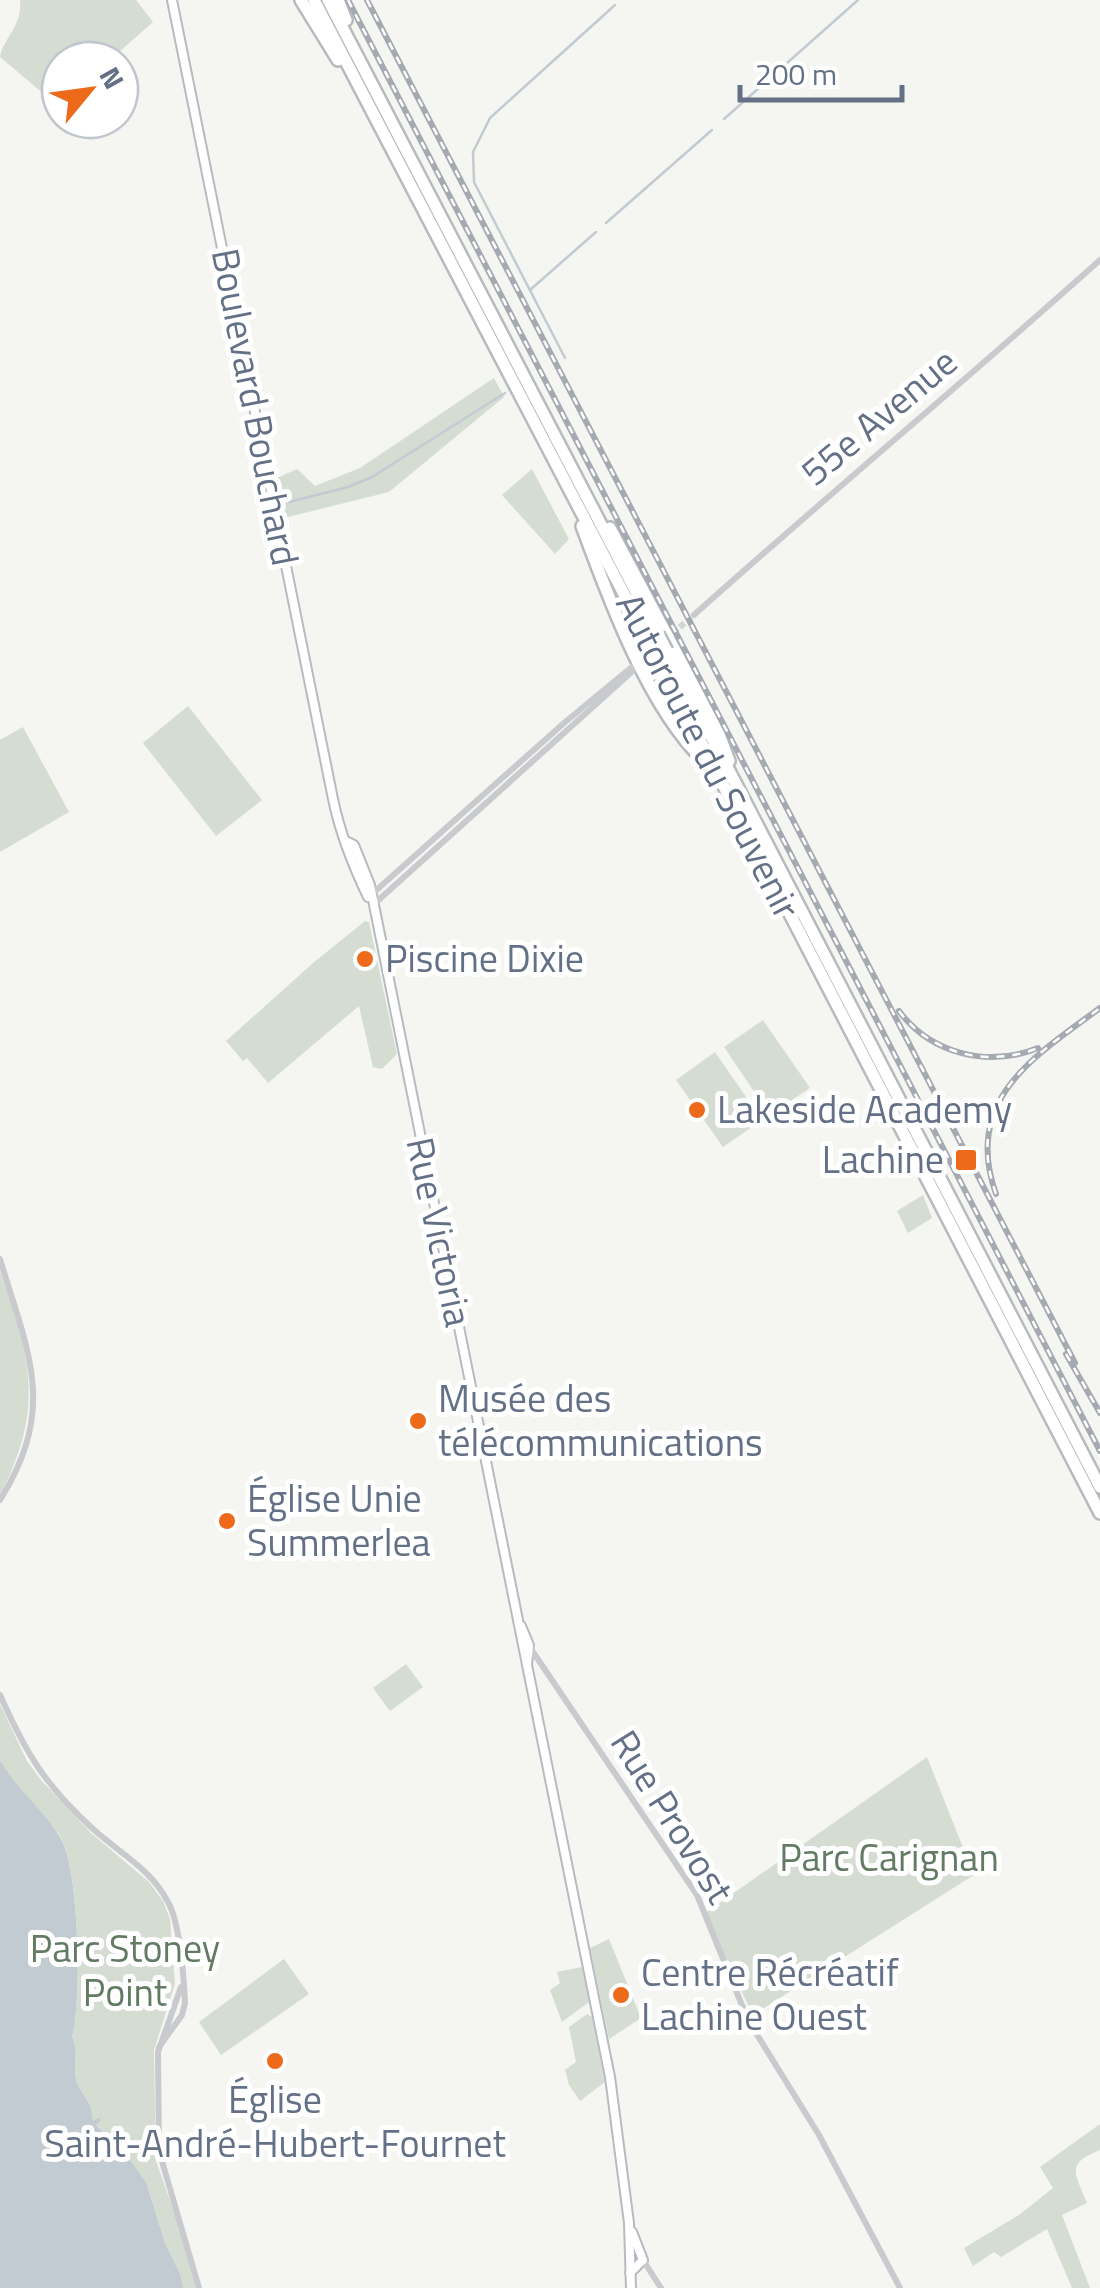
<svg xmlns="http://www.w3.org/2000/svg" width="1100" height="2288" font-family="'Titillium Web',sans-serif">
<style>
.green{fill:#d5ddd2}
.water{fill:#c2cbd2}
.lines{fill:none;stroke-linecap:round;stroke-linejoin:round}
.stream{stroke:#c2cbd2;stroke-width:2.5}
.tertiary-tunnel{stroke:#d0d4d6;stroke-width:6;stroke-dasharray:6 3;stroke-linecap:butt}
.secondary-casing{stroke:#b7bbc1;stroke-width:12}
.motorway-casing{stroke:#b7babe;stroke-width:16}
.tertiary{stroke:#c8cace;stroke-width:6}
.secondary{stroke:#fff;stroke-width:8}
.motorway{stroke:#fff;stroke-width:11}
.rail-casing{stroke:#a5a9b1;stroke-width:6}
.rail{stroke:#fff;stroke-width:2.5;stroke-dasharray:8;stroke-linecap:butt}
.motorway-bridge-casing{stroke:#b7babe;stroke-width:16;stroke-linecap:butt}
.motorway-bridge{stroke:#fff;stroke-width:11}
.poi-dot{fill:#ed6a1a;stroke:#fff;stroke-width:4}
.labels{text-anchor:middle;stroke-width:10;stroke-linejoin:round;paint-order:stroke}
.street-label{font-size:38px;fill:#637085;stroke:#fff}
.poi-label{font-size:38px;fill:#637085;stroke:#fff;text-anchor:start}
.park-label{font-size:38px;fill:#637b62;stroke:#fff}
</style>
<rect width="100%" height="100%" fill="#f5f6f1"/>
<!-- green -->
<g class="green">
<path d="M20,0H136L153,22L110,60H60L58,106L0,57C4,37 23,25 20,0Z"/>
<polygon points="494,378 504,397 389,492 284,518 277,478 297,469 315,486 360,468"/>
<polygon points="532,469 569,539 555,554 502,495"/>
<polygon points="188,706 262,800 216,836 143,743"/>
<polygon points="23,727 69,812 0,852 0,740"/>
<polygon points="365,921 369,922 397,1054 382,1069 373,1067 359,1006 268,1083 247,1058 243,1061 226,1041 313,963"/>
<polygon points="763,1020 810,1088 770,1115 724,1047"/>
<polygon points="715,1052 762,1120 723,1147 676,1080"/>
<polygon points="923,1195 932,1218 908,1233 897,1211"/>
<path d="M0,1271C31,1360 45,1407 0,1495Z"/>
<polygon points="406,1664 423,1687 390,1711 373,1688"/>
<path d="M0,1704L27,1761L41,1780L91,1833L149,1882L163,1901L170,1919L175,1984L154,2050L156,2161L178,2223L196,2288H183L181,2276L165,2243L146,2182L117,2142H111L95,2125L100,2121L93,2122C92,2107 85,2098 78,2085C71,2071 80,2052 72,2037C82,2003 79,1867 61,1838C45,1811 7,1790 0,1758C0,1742 0,1721 0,1704Z"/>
<polygon points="927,1757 974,1875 753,2015 704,1914"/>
<polygon points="609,1939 641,2018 609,2039 590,1948"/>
<polygon points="284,1959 309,1994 221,2055 199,2022"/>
<polygon points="582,1967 589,2002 562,2022 550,1990 560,1983 557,1972"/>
<polygon points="587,2014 592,2017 605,2082 580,2101 569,2085 565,2070 576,2062 569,2027"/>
<path d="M1100,2124V2150C1065,2164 1075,2173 1087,2203L1062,2215L1090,2288H1072L1047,2229L1001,2257L994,2252L973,2266L964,2248L1019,2215L1053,2188L1040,2167Z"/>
</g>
<!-- water -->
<path class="water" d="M0,1760C16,1789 44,1810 61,1839C79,1868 82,2003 72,2037C80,2052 71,2070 78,2085C86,2101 91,2101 93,2121L99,2118L101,2120L96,2125L111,2142H117L146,2182L165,2243L181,2276L183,2288H0Z"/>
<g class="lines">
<!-- stream -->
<g class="stream">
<polyline points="724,119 858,0"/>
<polyline points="606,223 712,130"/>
<polyline points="530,290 596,232"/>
<polyline points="565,358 474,182 473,152 490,118 615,5"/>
<polyline points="289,502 348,487 372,477 505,393"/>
</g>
<!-- tertiary-tunnel -->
<polyline class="tertiary-tunnel" points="673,633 694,615"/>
<!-- secondary casing -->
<g class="secondary-casing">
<g id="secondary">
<path d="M172,0L333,799C340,833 353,866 368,897"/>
<polyline points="348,842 354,845 370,885 610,2077 629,2223 631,2288"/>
<polyline points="521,1626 529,1645 527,1665"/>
<polyline points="630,2273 643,2260 632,2232"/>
</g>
</g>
<!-- motorway casing -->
<g class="motorway-casing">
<g id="motorway">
<polyline points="301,0 338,60"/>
<polyline points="314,0 649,642"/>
<polyline points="328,0 658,634"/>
<polyline points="338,0 346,20"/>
<path d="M582,526C608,597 651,715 708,764"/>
<polyline points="610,528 717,729 729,761"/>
<polyline points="667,651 1100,1487"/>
<polyline points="658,659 1100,1513"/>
</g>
</g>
<!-- tertiary -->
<g class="tertiary">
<path d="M694,615C828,495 966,380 1100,260"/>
<polyline points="372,894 564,723 673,633"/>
<polyline points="373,905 635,669"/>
<path d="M0,1259C28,1353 58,1407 0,1500"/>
<polyline points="529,1646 697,1895 748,2020 819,2135 900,2288"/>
<path d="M0,1695C26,1753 44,1784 92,1828C119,1853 152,1869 169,1904C180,1925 184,1978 185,2003L182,2015L159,2047"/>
<polyline points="181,1987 158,2052 159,2151 199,2288"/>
<polyline points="643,2260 661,2288"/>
</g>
<!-- secondary -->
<use href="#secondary" class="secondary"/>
<!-- motorway -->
<use href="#motorway" class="motorway"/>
<!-- rail casing -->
<g class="rail-casing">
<g id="rail">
<polyline points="348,0 1100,1451"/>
<polyline points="367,0 1075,1363"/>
<path d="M899,1011C931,1054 988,1068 1038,1048"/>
<path d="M996,1194C962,1099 1035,1056 1100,1008"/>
<polyline points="1066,1354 1100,1413"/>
</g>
</g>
<!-- rail -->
<use href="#rail" class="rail"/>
<!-- motorway-bridge casing -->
<g class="motorway-bridge-casing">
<g id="motorway-bridge">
<polyline points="658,634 667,651"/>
<polyline points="649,642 658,659"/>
</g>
</g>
<!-- motorway-bridge -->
<use href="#motorway-bridge" class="motorway-bridge"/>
</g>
<!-- markers -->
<g class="poi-dot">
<circle cx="365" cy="959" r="10"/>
<circle cx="697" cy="1110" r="10"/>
<rect x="954" y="1148" width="24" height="24" rx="5"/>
<circle cx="418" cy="1421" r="10"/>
<circle cx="227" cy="1521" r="10"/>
<circle cx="621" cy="1995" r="10"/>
<circle cx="275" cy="2061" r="10"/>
</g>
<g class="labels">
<!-- street labels -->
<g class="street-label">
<text transform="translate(255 407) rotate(79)" y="13">Boulevard Bouchard</text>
<text transform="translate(879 417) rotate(-40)" y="13">55e Avenue</text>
<text transform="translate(708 756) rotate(63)" y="13">Autoroute du Souvenir</text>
<text transform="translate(439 1232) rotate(78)" y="13">Rue Victoria</text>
<text transform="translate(672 1817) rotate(58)" y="13">Rue Provost</text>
</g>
<!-- poi labels -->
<g class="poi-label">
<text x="385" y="972">Piscine Dixie</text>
<text x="717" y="1123">Lakeside Academy</text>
<text x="944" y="1173" text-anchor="end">Lachine</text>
<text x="438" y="1412">Musée des<tspan x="438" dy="44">télécommunications</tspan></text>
<text x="247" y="1512">Église Unie<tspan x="247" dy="44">Summerlea</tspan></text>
<text x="641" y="1986">Centre Récréatif<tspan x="641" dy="44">Lachine Ouest</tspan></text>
<text x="275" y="2113" text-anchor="middle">Église<tspan x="275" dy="44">Saint-André-Hubert-Fournet</tspan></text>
</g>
<!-- park labels -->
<g class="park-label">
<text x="889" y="1871">Parc Carignan</text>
<text x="125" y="1962">Parc Stoney<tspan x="125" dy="44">Point</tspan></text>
</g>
</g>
<!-- north arrow -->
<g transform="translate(90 90) rotate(61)"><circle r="48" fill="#ffffff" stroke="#c1c6ce" stroke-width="2.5"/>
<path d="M0-8L18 38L0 25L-18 38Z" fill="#ed6a1a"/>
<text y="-15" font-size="28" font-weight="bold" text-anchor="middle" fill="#637085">N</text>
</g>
<!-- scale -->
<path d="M740 85v15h162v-15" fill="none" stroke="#637085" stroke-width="5"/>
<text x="755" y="85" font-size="30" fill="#637085" stroke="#ffffff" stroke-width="8" paint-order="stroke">200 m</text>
</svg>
